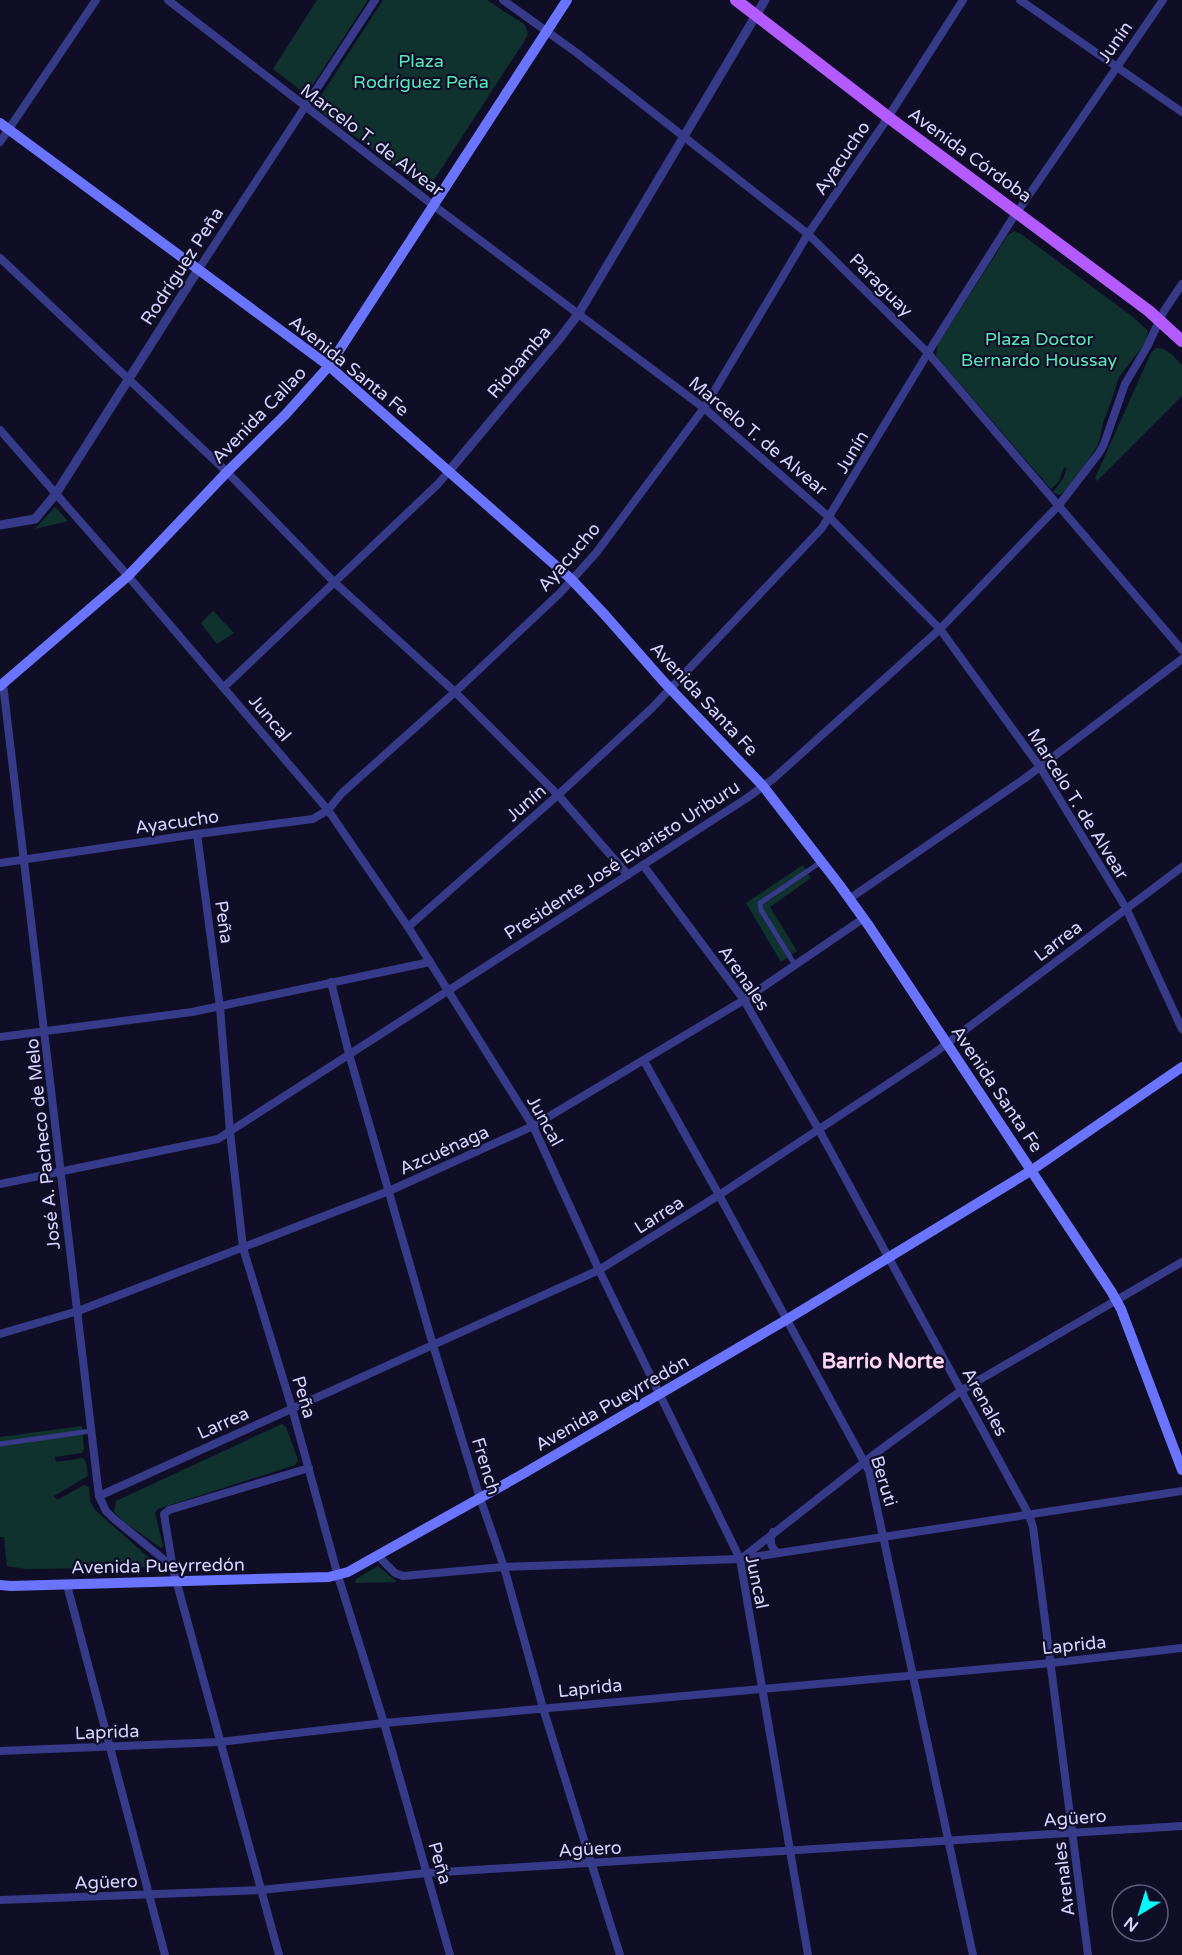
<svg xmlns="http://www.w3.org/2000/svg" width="1182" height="1955" font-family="'Varela Round',sans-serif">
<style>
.green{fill:#10322e}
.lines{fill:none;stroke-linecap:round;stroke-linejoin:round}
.pedestrian{stroke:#363a89;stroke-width:5}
.minor{stroke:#363a89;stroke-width:8}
.tertiary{stroke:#363a89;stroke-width:9}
.secondary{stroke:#6b74ff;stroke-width:10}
.primary{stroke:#b45bff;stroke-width:12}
.labels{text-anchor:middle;stroke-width:4.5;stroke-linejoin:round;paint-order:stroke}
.street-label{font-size:18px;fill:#d5d4ff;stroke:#100e27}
.park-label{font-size:18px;fill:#58e7b7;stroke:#100e27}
.quarter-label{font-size:21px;font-weight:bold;fill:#ffd6f3;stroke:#100e27}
</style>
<rect width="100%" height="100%" fill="#100e27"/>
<!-- green -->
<g class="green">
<polygon points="317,0 368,0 310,89 303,92 273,69"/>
<polygon points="383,0 487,0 525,25 528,34 525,40 432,183 423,186 317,109 317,102"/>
<path d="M1014,231L1021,234L1133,317L1148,331L1146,342L1119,377L1106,416C1101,423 1102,435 1098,444C1093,454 1069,489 1060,495L1053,492L1063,479L1067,468L1064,467L1059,481L1051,489L936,356L938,344L1008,235Z"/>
<path d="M1156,348C1167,347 1175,358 1182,365V396L1097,481L1095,478L1151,353Z"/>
<polygon points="55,507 68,521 35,529"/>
<polygon points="213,611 234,633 217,644 201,623"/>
<polygon points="803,865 811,878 770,907 797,951 781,962 746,903"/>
<polygon points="282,1424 286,1427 298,1460 295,1465 158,1509 155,1513 163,1546 161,1548 123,1521 114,1512 116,1501"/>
<polygon points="82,1426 84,1449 82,1453 55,1457 56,1462 83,1458 86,1462 88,1476 54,1496 57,1500 84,1485 89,1487 90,1501 95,1510 157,1565 156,1567 26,1569 7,1566 4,1537 0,1537 0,1437"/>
<polygon points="378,1566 397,1582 355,1583 356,1579"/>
</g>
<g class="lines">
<!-- pedestrian -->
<g class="pedestrian">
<polyline points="795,965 761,910 760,903 821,862"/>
<polyline points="0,1444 91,1431"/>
</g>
<!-- minor -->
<g class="minor">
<polyline points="168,0 433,205 704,408 830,518 940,629 1040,767 1126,908 1182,1029"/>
<polyline points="503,0 577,53 808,234 928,353 1182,650"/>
<polyline points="1020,0 1182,112"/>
<polyline points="0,142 96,0"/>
<polyline points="0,258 227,472 334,582 455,692 558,795 628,875"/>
<polyline points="198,270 375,0"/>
<polyline points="0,430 128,576 328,810 408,927 533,1126 599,1270 740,1559 808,1955"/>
<polyline points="3,684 99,1496 106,1511 113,1518 162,1558 173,1569"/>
<polyline points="224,687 438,484 449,471"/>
<polyline points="197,834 220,1007 230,1132 243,1248 292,1408 338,1576 384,1723 450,1955"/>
<polyline points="0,863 197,834 313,819 328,810 342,793 455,692 560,593 596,553 704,408 808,234 883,125 963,0"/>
<polyline points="643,865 744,1000 819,1130 1029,1515 1033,1527 1088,1955"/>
<polyline points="849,899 1024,779 1182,659"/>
<polyline points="408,927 558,795 652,708 822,528 934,343 1011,221 1163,0"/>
<polyline points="331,982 349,1054 433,1345 480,1498 504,1567 543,1708 620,1955"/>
<polyline points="0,1037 192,1012 430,962"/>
<polyline points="644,1061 719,1195 869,1471 973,1955"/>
<polyline points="0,1184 218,1139 747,798 773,779 940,629 1059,505 1099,453 1104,444 1125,384 1147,347 1164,311 1182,284"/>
<polyline points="0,1334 78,1311 389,1191 533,1126 744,1000 864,918"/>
<polyline points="99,1496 599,1270 719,1195 933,1054 1182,867"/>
<path d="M773,1532C769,1540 770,1550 780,1553"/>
<polyline points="377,1555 395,1573 403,1576 504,1567 740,1559 1182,1491"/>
<polyline points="741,1559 876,1453 962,1390 1182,1262"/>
<polyline points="67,1585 165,1955"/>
<polyline points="0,1751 220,1742 384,1723 1051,1663 1182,1648"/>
<polyline points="0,1900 261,1890 427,1873 1182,1826"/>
<polyline points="279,1955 173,1569 164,1514 169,1510 309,1468"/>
</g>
<!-- tertiary -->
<g class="tertiary">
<polyline points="449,471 560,338 579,313 765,0"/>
<polyline points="0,525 35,519 55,495 198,270"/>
</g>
<!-- secondary -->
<g class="secondary">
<polyline points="0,123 329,366 571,579 605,615 663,681 763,786 838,883 869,926 1111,1291 1121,1309 1182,1470"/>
<polyline points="0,686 128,576 227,472 285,415 329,366 567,0"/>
<polyline points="0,1585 11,1586 329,1577 348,1572 521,1475 786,1320 1032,1170 1182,1067"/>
</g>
<!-- primary -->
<polyline class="primary" points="736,0 888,117 1149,311 1182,341"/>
</g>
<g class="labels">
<!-- street labels -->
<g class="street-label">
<text transform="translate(1115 42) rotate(-55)" y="6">Junín</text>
<text transform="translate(372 140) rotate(37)" y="6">Marcelo T. de Alvear</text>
<text transform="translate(970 155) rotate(36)" y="6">Avenida Córdoba</text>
<text transform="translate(842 158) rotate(-56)" y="6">Ayacucho</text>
<text transform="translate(182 266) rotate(-57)" y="6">Rodríguez Peña</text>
<text transform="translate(881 285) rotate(45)" y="6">Paraguay</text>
<text transform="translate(519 362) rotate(-50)" y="6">Riobamba</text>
<text transform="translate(349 366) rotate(39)" y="6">Avenida Santa Fe</text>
<text transform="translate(259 415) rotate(-46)" y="6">Avenida Callao</text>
<text transform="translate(758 436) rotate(40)" y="6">Marcelo T. de Alvear</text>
<text transform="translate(852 452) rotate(-59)" y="6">Junín</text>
<text transform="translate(569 557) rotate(-49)" y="6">Ayacucho</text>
<text transform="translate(704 699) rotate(47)" y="6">Avenida Santa Fe</text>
<text transform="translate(270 718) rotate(50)" y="6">Juncal</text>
<text transform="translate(526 803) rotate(-41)" y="6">Junín</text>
<text transform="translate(1078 804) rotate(58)" y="6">Marcelo T. de Alvear</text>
<text transform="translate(177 822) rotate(-8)" y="6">Ayacucho</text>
<text transform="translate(622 860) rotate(-33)" y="6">Presidente José Evaristo Uriburu</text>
<text transform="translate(224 922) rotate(82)" y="6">Peña</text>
<text transform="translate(1058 941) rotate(-37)" y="6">Larrea</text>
<text transform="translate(744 978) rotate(55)" y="6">Arenales</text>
<text transform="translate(997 1089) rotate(56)" y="6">Avenida Santa Fe</text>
<text transform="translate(545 1121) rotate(61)" y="6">Juncal</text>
<text transform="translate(43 1144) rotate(-96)" y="6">José A. Pacheco de Melo</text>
<text transform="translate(444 1150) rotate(-24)" y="6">Azcuénaga</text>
<text transform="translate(659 1215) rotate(-32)" y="6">Larrea</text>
<text transform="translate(304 1397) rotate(73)" y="6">Peña</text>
<text transform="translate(985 1402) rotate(61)" y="6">Arenales</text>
<text transform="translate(612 1403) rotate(-30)" y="6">Avenida Pueyrredón</text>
<text transform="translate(223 1423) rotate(-24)" y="6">Larrea</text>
<text transform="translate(486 1466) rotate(73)" y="6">French</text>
<text transform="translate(884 1481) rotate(73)" y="6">Beruti</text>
<text transform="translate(158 1566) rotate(-1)" y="6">Avenida Pueyrredón</text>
<text transform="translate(757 1582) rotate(78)" y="6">Juncal</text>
<text transform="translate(1074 1645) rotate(-6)" y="6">Laprida</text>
<text transform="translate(590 1688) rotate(-6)" y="6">Laprida</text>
<text transform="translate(107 1732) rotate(-2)" y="6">Laprida</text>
<text transform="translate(1075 1818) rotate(-4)" y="6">Agüero</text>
<text transform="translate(590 1849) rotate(-3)" y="6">Agüero</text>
<text transform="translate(440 1863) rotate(74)" y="6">Peña</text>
<text transform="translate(1064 1879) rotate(-97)" y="6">Arenales</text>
<text transform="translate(106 1882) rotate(-2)" y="6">Agüero</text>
</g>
<!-- park labels -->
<g class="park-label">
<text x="421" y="67">Plaza<tspan x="421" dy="21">Rodríguez Peña</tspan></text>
<text x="1039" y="345">Plaza Doctor<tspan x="1039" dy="21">Bernardo Houssay</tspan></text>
</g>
<!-- quarter labels -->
<g class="quarter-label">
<text x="883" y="1368">Barrio Norte</text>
</g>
</g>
<!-- north arrow -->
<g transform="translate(1140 1913) rotate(218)"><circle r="28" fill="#100e27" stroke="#5f5d7d" stroke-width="1.5"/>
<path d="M0-4.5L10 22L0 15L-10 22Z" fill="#00fbff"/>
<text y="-9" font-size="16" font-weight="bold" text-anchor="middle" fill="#d5d4ff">N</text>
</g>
</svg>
